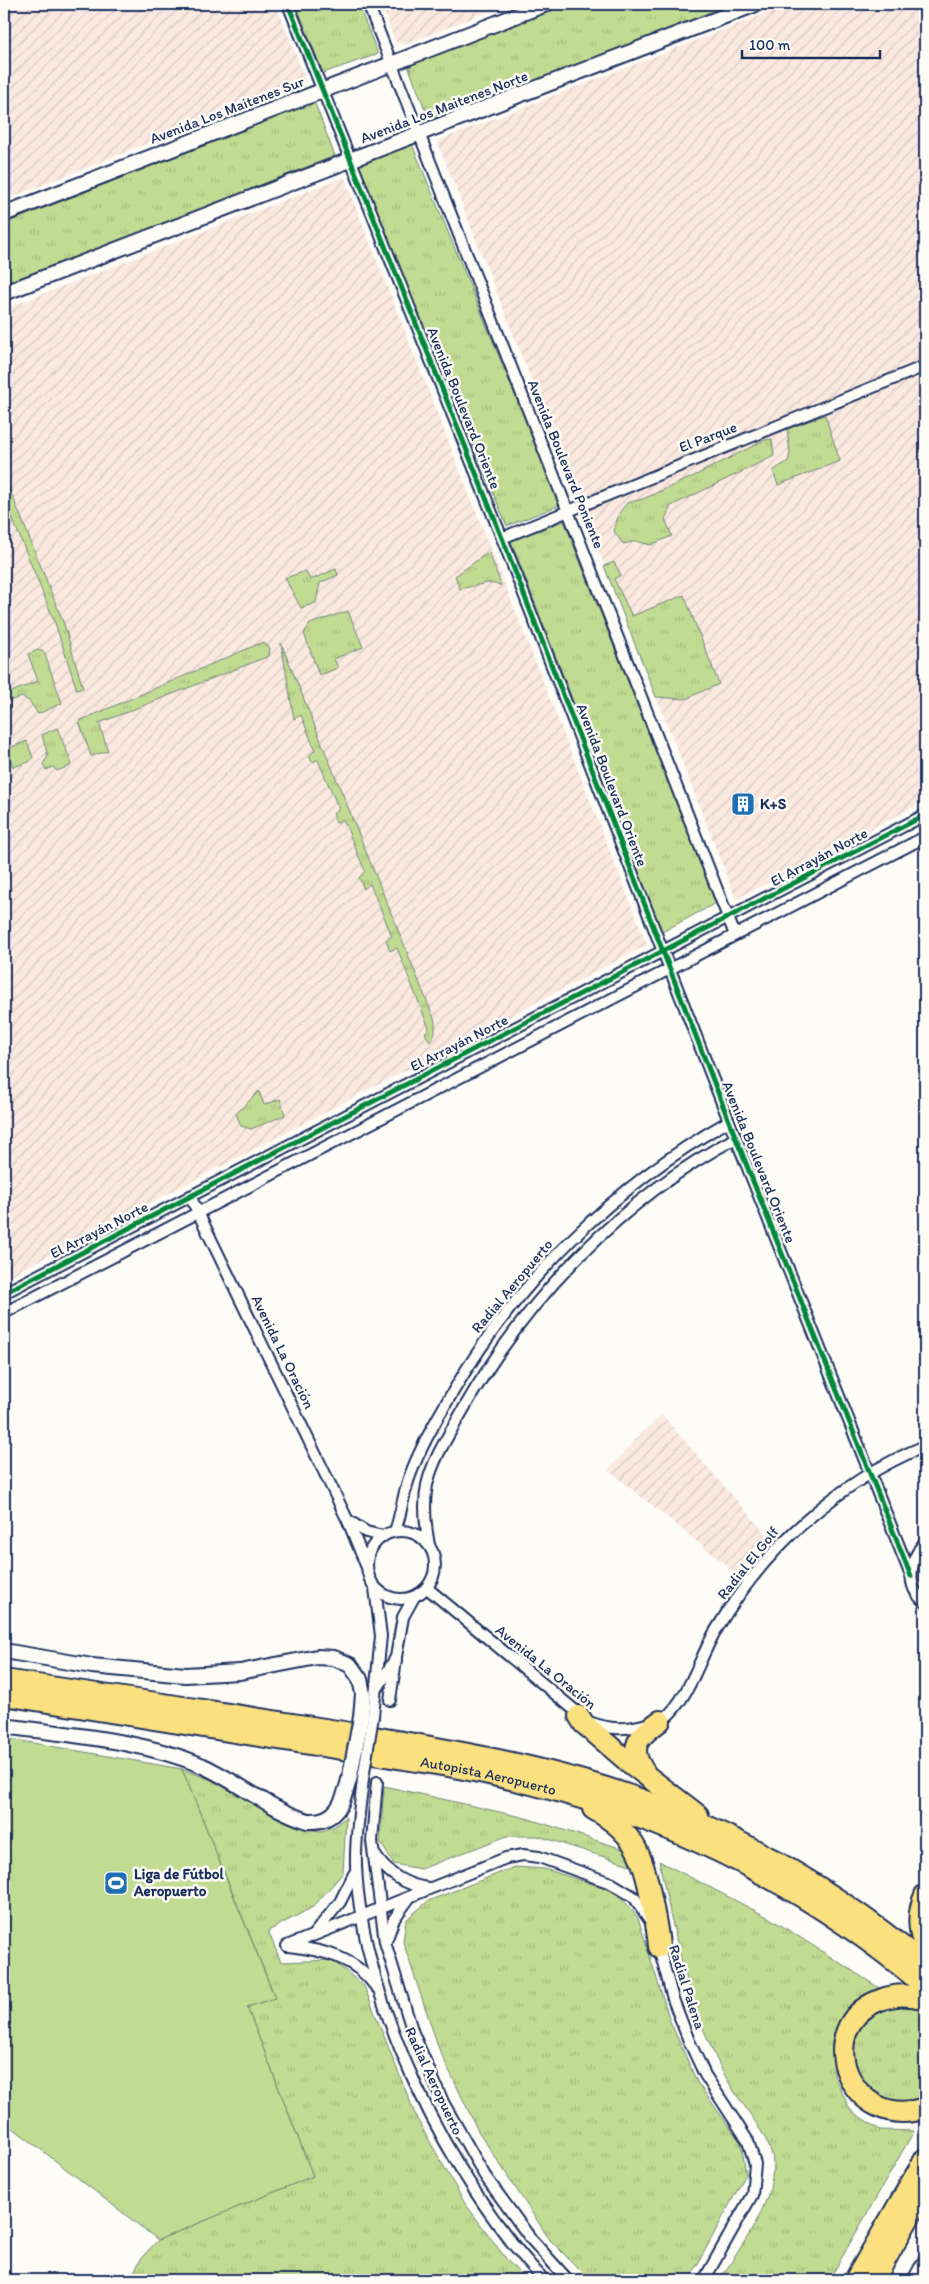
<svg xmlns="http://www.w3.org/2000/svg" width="929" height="2284" font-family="Itim,sans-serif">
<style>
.industrial{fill:url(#industrial-furrows)}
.grass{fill:url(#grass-tufts);stroke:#6e8578}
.pitch{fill:#c2db92;stroke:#6e8578}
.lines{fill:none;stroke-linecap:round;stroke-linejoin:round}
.minor-casing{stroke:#1b2f5e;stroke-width:14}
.tertiary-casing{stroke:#1b2f5e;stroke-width:18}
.motorway-casing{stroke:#1b2f5e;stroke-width:24}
.minor{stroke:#fdfcf7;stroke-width:10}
.tertiary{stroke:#fdfcf7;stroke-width:14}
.motorway{stroke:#fbe080;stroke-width:20}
.minor-bridge-casing{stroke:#1b2f5e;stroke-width:14;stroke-linecap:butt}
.tertiary-bridge-casing{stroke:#1b2f5e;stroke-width:18;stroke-linecap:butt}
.minor-bridge{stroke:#fdfcf7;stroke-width:10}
.tertiary-bridge{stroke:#fdfcf7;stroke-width:14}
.cycleway-casing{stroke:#fdfcf7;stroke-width:8}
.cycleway{stroke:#00873e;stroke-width:5}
.labels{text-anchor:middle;stroke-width:5;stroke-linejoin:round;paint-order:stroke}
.street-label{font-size:15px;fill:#1b2f5e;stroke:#fdfcf7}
.poi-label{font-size:15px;font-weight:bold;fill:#1b2f5e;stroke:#fdfcf7;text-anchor:start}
</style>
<defs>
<pattern id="industrial-furrows" width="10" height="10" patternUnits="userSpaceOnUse" patternTransform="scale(1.25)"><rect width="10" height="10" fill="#fbe9e0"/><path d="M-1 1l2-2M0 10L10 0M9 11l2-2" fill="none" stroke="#d7c8c3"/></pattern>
<pattern id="grass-tufts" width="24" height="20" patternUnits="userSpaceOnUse" patternTransform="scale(1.25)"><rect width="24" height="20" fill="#c2db92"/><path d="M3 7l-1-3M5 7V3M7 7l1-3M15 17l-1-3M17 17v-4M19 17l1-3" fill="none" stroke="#a6bc80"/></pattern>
</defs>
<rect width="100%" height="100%" fill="#fdfcf7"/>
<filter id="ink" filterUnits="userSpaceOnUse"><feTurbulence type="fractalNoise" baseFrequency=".02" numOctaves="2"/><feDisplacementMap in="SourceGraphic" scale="10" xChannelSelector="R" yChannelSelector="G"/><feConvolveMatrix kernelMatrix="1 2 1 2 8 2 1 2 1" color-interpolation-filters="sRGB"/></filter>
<g filter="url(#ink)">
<!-- industrial -->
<g class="industrial">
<polygon points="4,4 276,4 306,81 4,200"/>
<polygon points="381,4 508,4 403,45 395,41"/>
<polygon points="790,4 925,4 925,801 736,899 437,141"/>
<polygon points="344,177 647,945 4,1279 4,309"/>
<polygon points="662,1415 767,1535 736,1573 608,1470 637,1438"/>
</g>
<!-- grass -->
<g class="grass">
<polygon points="296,4 358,4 378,54 323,73"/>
<polygon points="561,4 734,4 430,122 407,63"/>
<polygon points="314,101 335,156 4,285 4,224"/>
<polygon points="412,144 560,505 507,526 357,165"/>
<polygon points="825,415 840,461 778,485 773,471 788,461 790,453 787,429"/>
<polygon points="772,439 774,456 671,506 665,519 672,536 650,545 636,541 623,544 614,531 619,513 627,503 643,499 692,477 765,440"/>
<polygon points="4,475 64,624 83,688 77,690 55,623 4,498"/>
<polygon points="564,521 716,903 662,932 511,541"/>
<polygon points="489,552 501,585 487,583 460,589 455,576"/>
<polygon points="614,562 621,575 614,579 632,616 684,595 719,684 685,699 656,697 604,566"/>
<polygon points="336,569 338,575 320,583 316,603 301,608 285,578 306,571 310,580"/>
<polygon points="348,611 363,647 334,659 338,668 319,675 304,633 310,624"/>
<polygon points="263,642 270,648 269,656 99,723 108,751 91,756 79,721"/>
<polygon points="281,643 435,1021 435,1033 430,1042 425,1033 429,1028 397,948 390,951 386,940 392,936 370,884 364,889 359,878 365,871 343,819 336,823 333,814 339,809 318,760 312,762 309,756 315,750 301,715 294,719"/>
<polygon points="38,650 44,652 62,703 38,714 30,702 23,697 7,701 4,695 38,681 28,654"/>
<polygon points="57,728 71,761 70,766 57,771 53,767 46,770 43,764 48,756 42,735"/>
<polygon points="27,741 33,758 29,762 13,767 11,760 4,763 4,750"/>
<polygon points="259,1091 264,1105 280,1099 285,1115 251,1129 241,1126 236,1114"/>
<polygon points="182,1769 212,1780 304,1829 321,1831 335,1826 346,1817 343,1873 313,1907 268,1931 281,1962 332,1960 364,1986 417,2119 464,2202 507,2260 526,2280 129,2280 143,2256 158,2240 313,2176 247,2007 275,1997"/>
<polygon points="384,1786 526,1818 626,1850 633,1866 538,1836 507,1836 421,1869 394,1864 380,1842"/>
<path d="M659,1861L771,1919L884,1991L842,2027L834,2042V2076L851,2111L880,2130L914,2131L829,2280H720C741,2245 773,2207 773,2164C774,2143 745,2108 734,2091C691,2021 676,1940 659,1861Z"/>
<polygon points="515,1867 545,1869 617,1892 638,1918 670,2021 697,2082 741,2143 746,2174 689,2280 590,2280 550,2240 478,2131 439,2049 403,1942 406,1920 428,1901"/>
<polygon points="880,2003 925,2003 925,2104 919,2107 862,2093 849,2039"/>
</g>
<!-- pitch -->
<polygon class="pitch" points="4,1738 182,1769 275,1998 247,2007 313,2176 158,2240 4,2121"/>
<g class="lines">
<!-- minor casing -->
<g class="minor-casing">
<g id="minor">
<polyline points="288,4 502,538 729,1121 911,1576"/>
<polyline points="368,4 735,935"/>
<polyline points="502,538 925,366"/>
<polyline points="190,1196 348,1521 366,1565"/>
<polyline points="4,1293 925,815"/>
<polyline points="4,1313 925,837"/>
<polyline points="349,1521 366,1532 383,1536"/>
<circle cx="401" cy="1565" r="34"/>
<path d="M395,1531C402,1512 403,1492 411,1473C421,1446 436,1420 451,1395C517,1281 614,1186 729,1121"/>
<path d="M925,1542C910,1559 904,1586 925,1602"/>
<path d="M429,1545C425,1524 423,1505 427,1485C433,1458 450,1433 463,1410C526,1299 622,1198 736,1138"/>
<path d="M427,1588L589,1722C611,1730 625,1730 647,1724C654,1723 660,1722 665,1718C690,1697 699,1658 716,1630C764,1549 837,1482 925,1446"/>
<polyline points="379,1686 396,1657 403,1617 414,1597"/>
<polyline points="390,1700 396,1660"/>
<polyline points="373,1716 381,1636 375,1588"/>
<path d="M363,1779C360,1808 355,1837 356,1866C362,2004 450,2180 544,2280"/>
<polyline points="377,1782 372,1841 385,1942 413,2033 444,2104 485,2176 531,2239 568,2280"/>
<path d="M375,1855C387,1874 407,1886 429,1888"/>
<polyline points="314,1934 340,1902 354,1874"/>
<polyline points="386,1941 394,1919 410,1897"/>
<polyline points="658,1944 673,1999 689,2041 705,2075 748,2141 755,2164 752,2195 704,2280"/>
<polyline points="287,1946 506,1858 523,1855 539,1857 611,1883 634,1897 649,1919"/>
<path d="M289,1946C323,1950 355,1957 376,1987"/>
<polyline points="913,2280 925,2258"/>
</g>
</g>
<!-- tertiary casing -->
<g class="tertiary-casing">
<g id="tertiary">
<polyline points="4,214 546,4"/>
<polyline points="4,293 756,4"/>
<polyline points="4,1651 92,1666 185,1675 240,1672 317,1657 334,1658 350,1665 360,1679 363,1694 361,1717"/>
<path d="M4,1726C69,1735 142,1740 203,1766C238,1782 271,1810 308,1821C338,1823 344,1800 350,1776"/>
</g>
</g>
<!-- motorway casing -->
<g class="motorway-casing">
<g id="motorway">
<path d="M4,1680C117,1697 231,1714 344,1732C445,1749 545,1765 642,1800C745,1837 840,1894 925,1965"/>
<path id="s1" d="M4,1695L448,1766C630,1799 783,1866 925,1986"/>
<polyline points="579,1716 584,1724 626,1760 698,1815"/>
<path d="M645,1773C627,1747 638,1737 660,1721"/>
<path d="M593,1809C633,1831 643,1854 651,1898C654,1914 658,1930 659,1947"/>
<path d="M925,1895C918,1911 917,1930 925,1946"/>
<path d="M925,1999C910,1994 895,1994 880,2000C809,2027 850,2133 925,2108"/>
<polyline points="855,2280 925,2159"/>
<polyline points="874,2280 925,2189"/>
</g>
</g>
<!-- minor -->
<use href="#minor" class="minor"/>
<!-- tertiary -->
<use href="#tertiary" class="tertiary"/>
<!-- motorway -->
<use href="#motorway" class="motorway"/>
<!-- minor-bridge casing -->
<g class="minor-bridge-casing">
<polyline id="minor-bridge" points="363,1779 373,1716"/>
</g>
<!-- tertiary-bridge casing -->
<g class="tertiary-bridge-casing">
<polyline id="tertiary-bridge" points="350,1776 361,1717"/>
</g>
<!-- minor-bridge -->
<use href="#minor-bridge" class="minor-bridge"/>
<!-- tertiary-bridge -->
<use href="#tertiary-bridge" class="tertiary-bridge"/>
<!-- cycleway casing -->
<g class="cycleway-casing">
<g id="cycleway">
<polyline points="288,4 502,538 729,1121 911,1576"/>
<polyline points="4,1293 925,815"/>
</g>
</g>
<!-- cycleway -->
<use href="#cycleway" class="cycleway"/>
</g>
</g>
<!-- icons -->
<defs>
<g id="building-square" transform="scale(1.25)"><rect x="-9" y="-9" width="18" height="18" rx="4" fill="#1f6fb2" stroke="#fdfcf7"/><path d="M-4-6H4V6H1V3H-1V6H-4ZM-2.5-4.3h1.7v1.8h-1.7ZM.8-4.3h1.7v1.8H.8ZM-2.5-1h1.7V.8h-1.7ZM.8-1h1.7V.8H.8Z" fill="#fff"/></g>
<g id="stadium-square" transform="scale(1.25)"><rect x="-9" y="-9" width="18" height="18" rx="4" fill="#1f6fb2" stroke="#fdfcf7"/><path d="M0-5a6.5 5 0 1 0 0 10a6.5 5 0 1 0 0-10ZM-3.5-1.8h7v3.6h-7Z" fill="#fff"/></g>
</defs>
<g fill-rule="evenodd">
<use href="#building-square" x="743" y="804"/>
<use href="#stadium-square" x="116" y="1883"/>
</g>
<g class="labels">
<!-- street labels -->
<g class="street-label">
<text transform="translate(444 107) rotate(-21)" y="5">Avenida Los Maitenes Norte</text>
<text transform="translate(227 110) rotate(-21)" y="5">Avenida Los Maitenes Sur</text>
<text transform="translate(464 408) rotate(68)" y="5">Avenida Boulevard Oriente</text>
<text transform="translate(708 437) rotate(-21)" y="5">El Parque</text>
<text transform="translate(566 464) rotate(68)" y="5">Avenida Boulevard Poniente</text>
<text transform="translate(612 785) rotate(69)" y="5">Avenida Boulevard Oriente</text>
<text transform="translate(819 857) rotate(-28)" y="5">El Arrayán Norte</text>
<text transform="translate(459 1043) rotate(-27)" y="5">El Arrayán Norte</text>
<text transform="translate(759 1162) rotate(68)" y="5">Avenida Boulevard Oriente</text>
<text transform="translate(99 1230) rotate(-27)" y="5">El Arrayán Norte</text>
<text transform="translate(512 1286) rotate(-50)" y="5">Radial Aeropuerto</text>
<text transform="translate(283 1352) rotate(64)" y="5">Avenida La Oración</text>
<text transform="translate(748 1563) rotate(-51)" y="5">Radial El Golf</text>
<text transform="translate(546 1667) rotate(39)" y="5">Avenida La Oración</text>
<text dy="5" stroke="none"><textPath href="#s1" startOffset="491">Autopista Aeropuerto</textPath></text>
<text transform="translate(687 1987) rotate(72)" y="5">Radial Palena</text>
<text transform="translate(434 2081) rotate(65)" y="5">Radial Aeropuerto</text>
</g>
<!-- poi labels -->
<g class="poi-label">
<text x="760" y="809">K+S</text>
<text x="134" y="1879">Liga de Fútbol<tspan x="134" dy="17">Aeropuerto</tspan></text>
</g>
</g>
<!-- margin -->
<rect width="929" height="2284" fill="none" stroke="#fdfcf7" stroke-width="20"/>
<rect x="10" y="10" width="909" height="2264" fill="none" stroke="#1b2f5e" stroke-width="2" filter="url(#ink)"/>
<!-- scale -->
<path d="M742 50v8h138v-8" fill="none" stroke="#1b2f5e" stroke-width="2.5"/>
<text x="749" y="50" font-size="15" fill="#1b2f5e" stroke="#fdfcf7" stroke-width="4" paint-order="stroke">100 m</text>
</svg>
